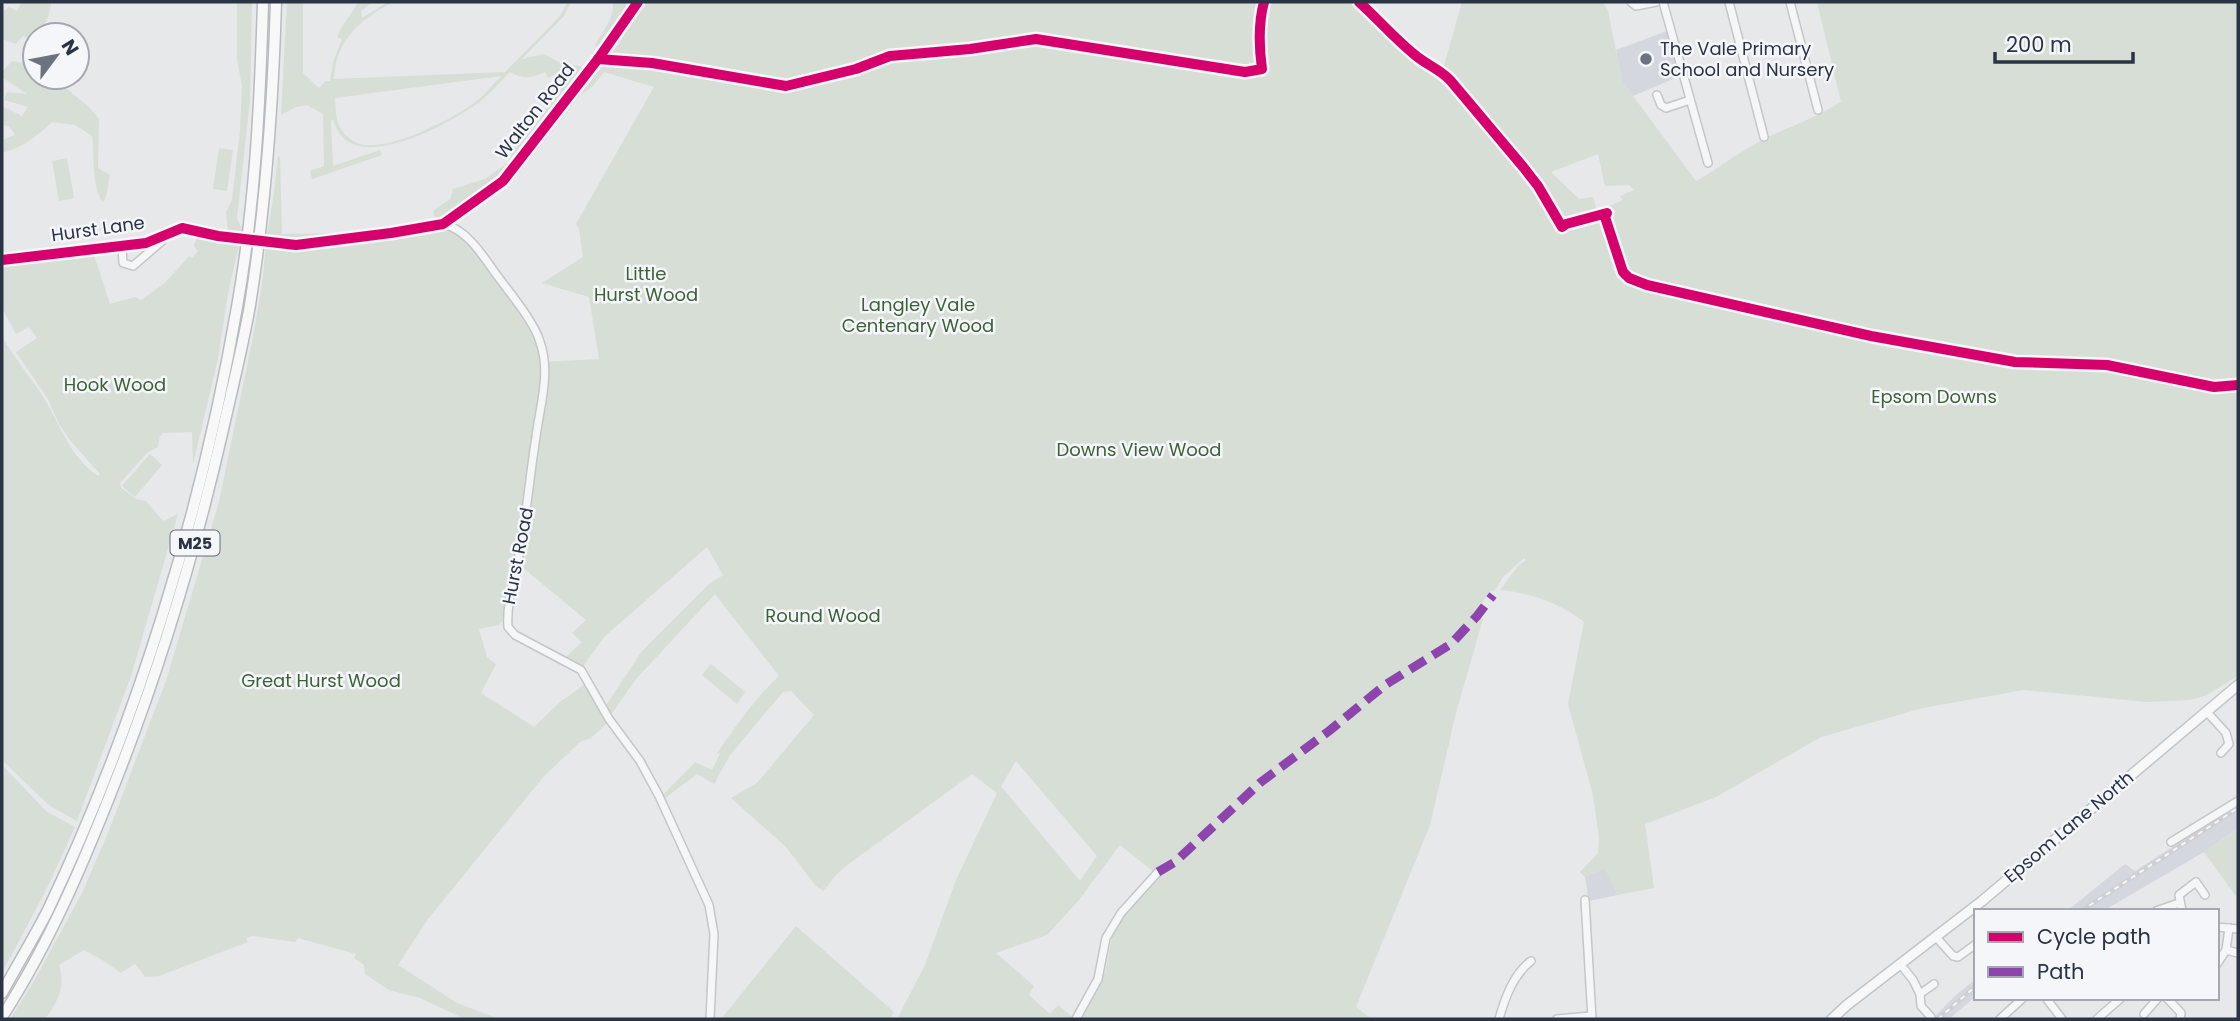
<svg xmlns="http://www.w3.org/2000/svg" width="2240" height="1021" font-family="Poppins,sans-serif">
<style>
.built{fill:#d4d7dd}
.green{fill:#d6ded6;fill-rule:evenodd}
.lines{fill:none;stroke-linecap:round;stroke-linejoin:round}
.minor-casing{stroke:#c4c6c8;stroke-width:10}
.major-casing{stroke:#c2c5c8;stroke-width:12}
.highway-casing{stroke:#b8bbbf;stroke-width:13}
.minor{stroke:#f5f6f7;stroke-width:7}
.major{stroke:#f8f8f8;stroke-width:9}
.highway{stroke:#f8f8f8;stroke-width:10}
.rail-casing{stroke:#cecfd2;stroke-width:4.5}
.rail{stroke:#f4f6f9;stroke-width:2;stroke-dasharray:5;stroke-linecap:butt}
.quiet{stroke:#8e44ad;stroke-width:9;stroke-dasharray:18 9;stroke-linecap:butt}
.cycleway-casing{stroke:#f4f6f9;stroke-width:15}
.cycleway{stroke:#d6006c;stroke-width:10}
.poi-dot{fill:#6c737f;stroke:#f4f6f9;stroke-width:2.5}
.labels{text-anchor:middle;stroke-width:5;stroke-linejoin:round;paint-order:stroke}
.shield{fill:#f4f6f9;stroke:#676e7b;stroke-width:2}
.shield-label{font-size:16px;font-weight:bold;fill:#2b3445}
.poi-label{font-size:18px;fill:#2b3445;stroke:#f4f6f9;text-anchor:start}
.street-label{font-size:18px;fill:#2b3445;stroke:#f4f6f9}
.park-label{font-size:18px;fill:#3f6138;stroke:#f4f6f9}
</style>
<rect width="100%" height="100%" fill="#e6e8ea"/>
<!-- built -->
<g class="built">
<polygon points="1667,31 1680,76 1633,96 1622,81 1616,50"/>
<polygon points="2238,805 2238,828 2204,852 2103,911 2067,911 2125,864 2135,871"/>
<polygon points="1605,868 1618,895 1589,901 1585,877"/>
<polygon points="1976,979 1976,996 1949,1019 1932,1019 1956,995"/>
</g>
<!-- green -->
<g class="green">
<path d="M22,2H46L51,4C49,21 42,29 31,39L23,36L16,44L2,39V12L9,7L17,11Z"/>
<polygon points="237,2 252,2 250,100 237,218 243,232 242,236 228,234 226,212 232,200 240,131 242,86 237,59"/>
<path d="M287,2H303V73L319,88L326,81H330L333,62L342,39L337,37C342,24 352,14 358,2H373L361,11L362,18L388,2H393C360,20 336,39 334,79L505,72L559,17L568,2H571L564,16L522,59L544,54L570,68L574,65L587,68L498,181L447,219L436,222L433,211L450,199L453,189L485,179L510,161L512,152L534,127L565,82L573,75L570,68L548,78L545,72C530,78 524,80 510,72C499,83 487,97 474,106C447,124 378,162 347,141C339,136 336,127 333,119L331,121L333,166L380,150L382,155L312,179L310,171L324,166L323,114L307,105L296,107L281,115ZM501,76C493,84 486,93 478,100C454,119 394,149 363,145C354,143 345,136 341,129C335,120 336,108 335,98Z"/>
<path d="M613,2H1362L1422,57L1443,69L1462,2H1603L1608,11L1622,81L1696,181C1718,169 1739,152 1762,140C1789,127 1815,118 1841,102L1817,2H2238V676L2205,696L2190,700L2147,702L2023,690L1923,708L1821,737L1716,797L1645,824L1654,888L1618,895L1605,868L1585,877L1580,872L1598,853L1599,838L1593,795L1568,704L1584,622C1562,604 1529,592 1500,590L1518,566L1526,560L1524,558L1503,577L1495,590L1490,591L1474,614L1483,619L1456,713L1430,825L1356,1007L1372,1019H1080L1105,973L1113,932L1121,913L1154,872L1120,845L1079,900L1047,935L996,953L1034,986L1029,995L1050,1014L1058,1005L1073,1017L1072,1019H897L925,965L956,880L997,793L972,774L850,863L837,874L823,891L815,885L786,847L731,798L757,783L814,715L791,691L783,692L730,755L714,784L697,774L664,799L662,796L695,762L712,770L720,754L717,753C736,726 755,698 779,676L715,594L636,679L610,716L605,707L642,651L708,585L723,575L707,547L604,637L582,668L565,658L582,642L572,633L586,620L522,567L511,583L502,621L499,625L479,629L487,657L496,664L481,693L534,727L560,702L584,685L608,722L591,738L580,742L544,776L428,919L398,965L457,1003L499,1019H465L420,998L389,990L365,974L364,965L354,958L356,954L298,938L295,942L252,936L246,938L248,942L159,976L145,977L135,964L121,973L104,961L84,950L59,965C66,987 58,1001 45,1019H10L33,983L82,893L108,833L167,678L219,502L252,342L262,285L266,244C325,252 387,236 445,227L456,230L467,240L520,310L535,334L543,362L599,359L589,297L542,283L583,257L579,229L576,224L654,87L604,72L591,88L581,94L520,172L499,190L607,50L604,47L595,46C604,25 613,25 613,2ZM1598,154L1605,186L1629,185L1634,190L1620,196L1623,200L1597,211L1593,197L1579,199L1551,172ZM1016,761L1097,856L1080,881L1001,786Z"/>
<path d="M12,61L24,63L35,70V77C49,77 52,86 63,86L89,107L99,119L98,168L110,175C108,183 108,195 103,202C91,187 95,155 92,136L75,125L52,122C37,136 22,148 2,153V140L15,135L9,126L2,125V106L22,116L28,107L4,100L7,92L27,94L2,77V72Z"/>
<polygon points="219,148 233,150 227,191 213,189"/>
<polygon points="278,155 280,158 282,234 352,233 301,242 266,239 274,193"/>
<polygon points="67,158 74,198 59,201 52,161"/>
<path d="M197,235L240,241L228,293L218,359L193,464L192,432L163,433L160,436L158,447L147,453L120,483L121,488L136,499L146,501L163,521L178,514L131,676L77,821L50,806L2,760V336C14,359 32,378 45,400C61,427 71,458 98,476L100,474L69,439L58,422L48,399L16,352L37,338L29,327L16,334L2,308V263L93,252L110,304L135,297L141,300L165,283L189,256L192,258L198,251L194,246Z"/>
<polygon points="150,454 162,465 135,497 122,486"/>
<polygon points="711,664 745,692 737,704 702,675"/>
<polygon points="2,765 47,812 75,827 47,888 2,973"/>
<polygon points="2238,828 2238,899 2204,852"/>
<polygon points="796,926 894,1012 890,1019 721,1019"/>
</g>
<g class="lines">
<!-- minor casing -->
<g class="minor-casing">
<g id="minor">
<polyline points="1631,2 1636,6 1656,2"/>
<polyline points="1663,2 1708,163"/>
<polyline points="1729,2 1764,137"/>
<polyline points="1790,2 1818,110"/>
<polyline points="1657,95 1661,105 1666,108 1690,100"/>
<polyline points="444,224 503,181 598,59 638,2"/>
<path d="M265,242L296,245L391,233L443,224C467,229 483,256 496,274C509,292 534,321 540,342C551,373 540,405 536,437C530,474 527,511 520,549C516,575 506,601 508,627L515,635L581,670L609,719L640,761L659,796L709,905L714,934L710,1019"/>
<polyline points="122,246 123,263 133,266 162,241 166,235"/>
<polyline points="2,260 146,243 182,228 240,239"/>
<polyline points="2207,712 2226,733 2229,744 2221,753"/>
<polyline points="2171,842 2238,801"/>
<polyline points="1585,900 1592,1019"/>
<polyline points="2156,911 2179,903"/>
<polyline points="2182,911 2179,895 2196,882 2205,895"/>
<polyline points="2217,927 2238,929"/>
<polyline points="1936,937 1953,956 1958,957 1976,944"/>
<polyline points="2226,950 2238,953"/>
<polyline points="2217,964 2226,950 2229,928"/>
<polyline points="1901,965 1913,980 1920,994"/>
<polyline points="2046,998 2062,1019"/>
<polyline points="2167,998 2181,1013 2180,1019"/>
<polyline points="2144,1014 2158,998"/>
<polyline points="1931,1017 1921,1006 1920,994 1934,984"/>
<polyline points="1076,1019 1098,979 1106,938 1121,913 1158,872"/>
<path d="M1499,1019C1505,998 1513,975 1531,961"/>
<polyline points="1557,1019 1591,1016"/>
<polyline points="2000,1019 2023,998"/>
<polyline points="2097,1019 2121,998"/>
</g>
</g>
<!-- major casing -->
<g class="major-casing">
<polyline id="major" points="1832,1019 1847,1005 1982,901 2238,685"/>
</g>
<!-- highway casing -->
<g class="highway-casing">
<g id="highway">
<path d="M2,993C17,965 34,938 48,910C137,723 202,510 237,307C255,206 260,104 263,2"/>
<path d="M2,1017C53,938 89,850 123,762C165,652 198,540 224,425C233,385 243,345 250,305C266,204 273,103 276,2"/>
</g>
</g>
<!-- minor -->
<use href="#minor" class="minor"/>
<!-- major -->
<use href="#major" class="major"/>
<!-- highway -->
<use href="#highway" class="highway"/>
<!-- rail casing -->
<g class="rail-casing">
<g id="rail">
<polyline points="2081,911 2238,808"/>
<polyline points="1938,1019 1976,986"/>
</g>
</g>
<!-- rail -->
<use href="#rail" class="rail"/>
<!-- quiet -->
<polyline class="quiet" points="1158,872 1175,862 1261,782 1329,731 1385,685 1451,644 1477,616 1493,595"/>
<!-- cycleway casing -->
<g class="cycleway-casing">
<g id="cycleway">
<path d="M1359,2C1378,19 1395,39 1415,55C1427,65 1439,69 1450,80L1524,168L1538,186L1562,227L1566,224L1607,213L1605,217L1623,272L1629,278L1647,285L1871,336L2015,362L2107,365L2214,387L2238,385"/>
<path d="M598,59L652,63L786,86L856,69L890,56L970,49L1036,39L1245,72L1262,69C1259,47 1258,24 1264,2"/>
<polyline points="2,260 146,243 182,228 218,236 296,245 391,233 443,224 503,181 598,59 638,2"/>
</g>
</g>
<!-- cycleway -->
<use href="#cycleway" class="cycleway"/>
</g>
<!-- markers -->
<circle class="poi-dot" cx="1646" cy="59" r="7"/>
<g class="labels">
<!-- shield labels -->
<rect class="shield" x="170.5" y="530.5" width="49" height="25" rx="5"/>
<g class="shield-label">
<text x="195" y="549">M25</text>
</g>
<!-- poi labels -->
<g class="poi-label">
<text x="1660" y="55">The Vale Primary<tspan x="1660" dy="21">School and Nursery</tspan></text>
</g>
<!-- street labels -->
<g class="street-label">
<text transform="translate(535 111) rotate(-52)" y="6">Walton Road</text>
<text transform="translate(98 229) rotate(-8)" y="6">Hurst Lane</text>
<text transform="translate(518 556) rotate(-79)" y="6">Hurst Road</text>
<text transform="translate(2069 827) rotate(-40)" y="6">Epsom Lane North</text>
</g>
<!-- park labels -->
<g class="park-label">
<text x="646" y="280">Little<tspan x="646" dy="21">Hurst Wood</tspan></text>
<text x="918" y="311">Langley Vale<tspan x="918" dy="21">Centenary Wood</tspan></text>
<text x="115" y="391">Hook Wood</text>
<text x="1934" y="403">Epsom Downs</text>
<text x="1139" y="456">Downs View Wood</text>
<text x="823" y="622">Round Wood</text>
<text x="321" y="687">Great Hurst Wood</text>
</g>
</g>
<!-- border -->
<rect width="2240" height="1021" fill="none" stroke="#2b3445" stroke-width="7"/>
<!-- legend -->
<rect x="1974" y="909" width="245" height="91" fill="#f4f6f9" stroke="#a4a8b1" stroke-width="2"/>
<rect x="1988" y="932" width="35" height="10" fill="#d6006c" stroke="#a4a8b1" stroke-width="2"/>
<text x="2037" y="944" font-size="21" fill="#2b3445">Cycle path</text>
<rect x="1988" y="967" width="35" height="10" fill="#8e44ad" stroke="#a4a8b1" stroke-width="2"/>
<text x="2037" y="979" font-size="21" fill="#2b3445">Path</text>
<!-- north arrow -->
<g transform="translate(56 56) rotate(58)"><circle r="33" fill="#f4f6f9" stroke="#a4a8b1" stroke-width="2"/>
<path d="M0-5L12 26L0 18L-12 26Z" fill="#6c737f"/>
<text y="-10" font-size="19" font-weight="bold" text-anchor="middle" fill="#2b3445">N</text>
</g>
<!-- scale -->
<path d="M1995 52v10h138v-10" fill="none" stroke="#2b3445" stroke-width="3.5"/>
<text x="2006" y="52" font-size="21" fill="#2b3445" stroke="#f4f6f9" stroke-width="5" paint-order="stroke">200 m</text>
</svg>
